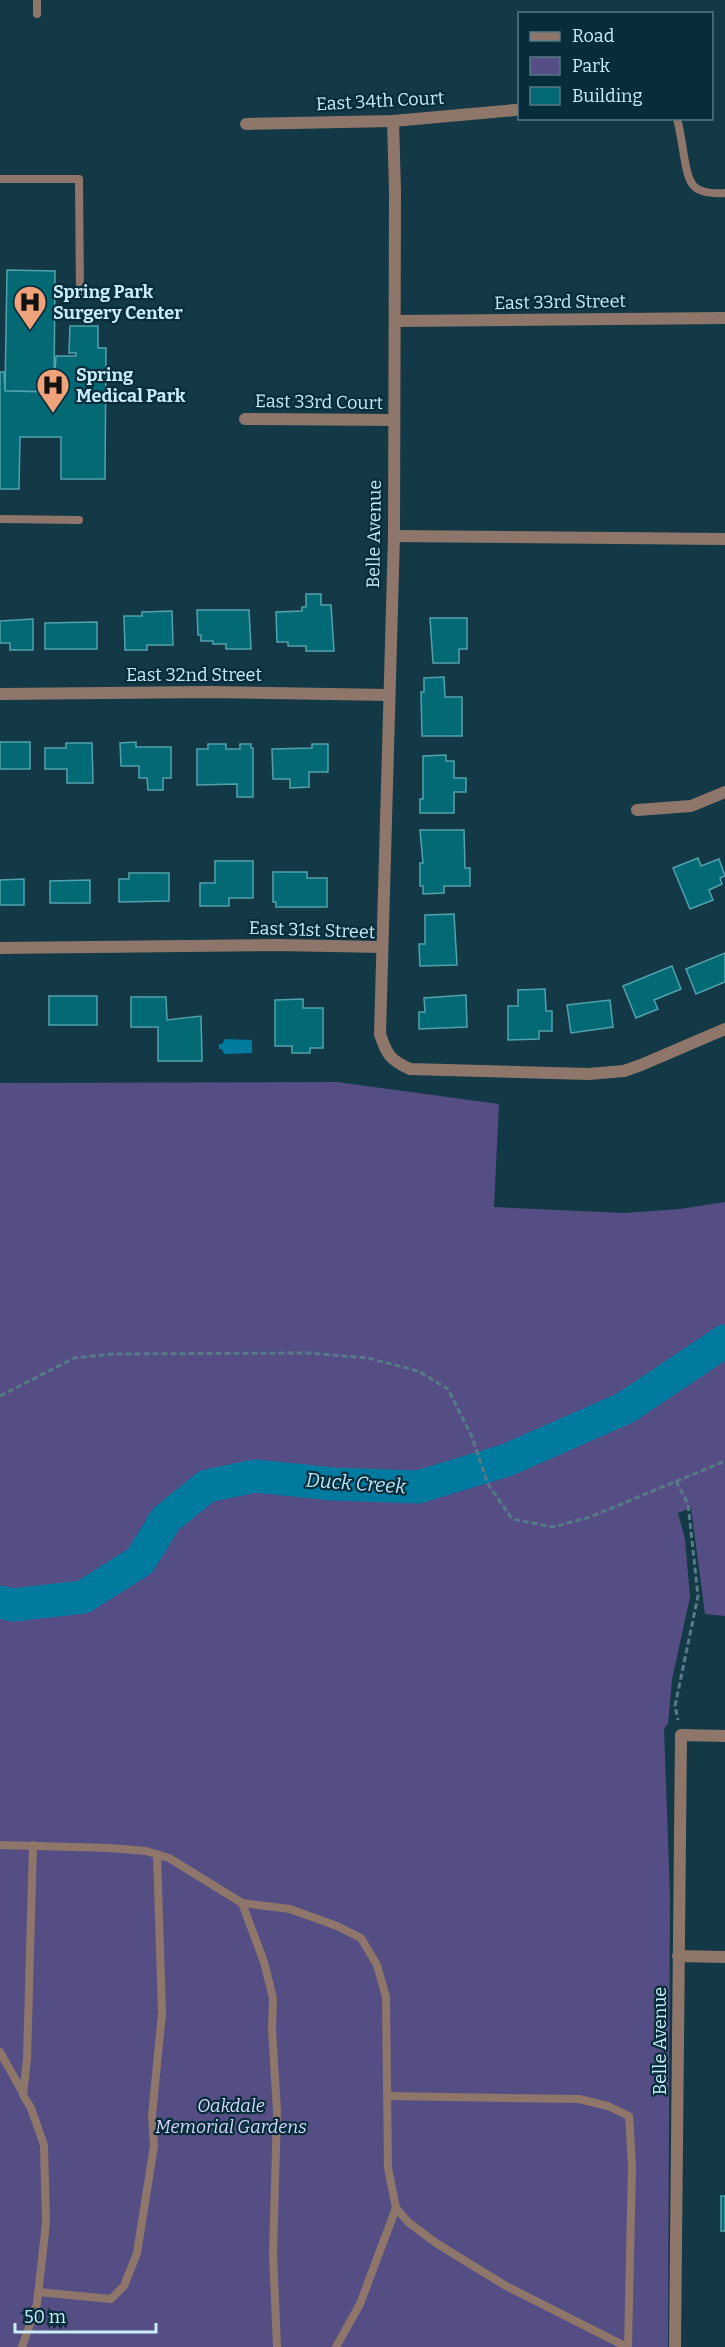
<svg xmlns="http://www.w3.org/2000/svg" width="725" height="2347" font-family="Bitter,serif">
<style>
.green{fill:#544e84}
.water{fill:#007a9f}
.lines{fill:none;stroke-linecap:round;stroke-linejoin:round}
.river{stroke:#007a9f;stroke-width:33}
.building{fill:#036974;stroke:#51a2ad;stroke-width:1.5}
.path{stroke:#567a88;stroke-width:3;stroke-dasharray:6 3;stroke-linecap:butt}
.service{stroke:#8f766a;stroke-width:8}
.minor{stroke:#8f766a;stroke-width:12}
.labels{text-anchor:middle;stroke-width:4.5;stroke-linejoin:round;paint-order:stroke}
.street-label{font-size:18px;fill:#caebfa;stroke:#072d3b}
.poi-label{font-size:18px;font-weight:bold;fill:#caebfa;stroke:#072d3b;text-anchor:start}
.park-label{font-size:18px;font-style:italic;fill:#d8d6fe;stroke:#072d3b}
.water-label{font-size:20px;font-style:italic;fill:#b7e4f8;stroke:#072d3b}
</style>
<rect width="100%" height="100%" fill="#133846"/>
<!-- green -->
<polygon class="green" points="337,1082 499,1104 494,1207 624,1213 680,1209 725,1202 725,1616 705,1614 691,1508 678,1513 685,1539 690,1597 672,1680 668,1724 664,1728 670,1895 668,2347 0,2347 0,1083"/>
<!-- water -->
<polygon class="water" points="225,1039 252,1040 252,1053 224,1054 222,1049 219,1049 219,1044 222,1044"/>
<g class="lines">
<!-- river -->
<polyline class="river" points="0,1602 13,1605 83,1597 140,1561 166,1519 207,1486 255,1476 333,1484 418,1487 507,1460 625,1408 725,1341"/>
</g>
<!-- building -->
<g class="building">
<polygon points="7,270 55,271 54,392 5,391"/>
<polygon points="70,326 98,326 98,348 106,348 105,479 61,479 61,437 20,437 19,489 0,489 0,372 4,372 5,391 54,392 56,356 76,356 76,353 69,353"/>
<polygon points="306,594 321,594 321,605 331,605 334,651 306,651 306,646 288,646 288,642 277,642 276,612 302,611 302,607 306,607"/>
<polygon points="197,610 249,610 251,649 226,649 226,644 213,644 213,641 201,641 201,635 198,635"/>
<polygon points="172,611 173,645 147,645 147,650 125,650 124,616 142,616 142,612"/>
<polygon points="430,618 467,618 467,649 459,649 459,663 433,663"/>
<polygon points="33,619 33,650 10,650 10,643 0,643 0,621"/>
<polygon points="97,622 97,649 45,649 45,623"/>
<polygon points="444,677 445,697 462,697 462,736 422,736 421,692 424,692 424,678"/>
<rect x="0" y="742" width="30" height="27"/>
<polygon points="136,742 136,747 171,747 171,778 163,778 163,790 148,790 147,778 139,778 139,766 121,766 120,743"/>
<polygon points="66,743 92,743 93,783 67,783 67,769 45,769 45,748 66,748"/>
<polygon points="208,744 226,744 226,749 240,749 240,744 251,744 251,748 253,748 253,797 237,797 237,784 197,785 197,749 208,749"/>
<polygon points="312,744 328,744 328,772 309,772 309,787 290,788 290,779 273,779 272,749 312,748"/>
<polygon points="446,755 446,761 454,761 454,778 466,778 466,792 454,792 454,813 420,813 420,799 423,799 423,756"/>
<polygon points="420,830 464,830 465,868 470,868 470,886 444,886 444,893 423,894 423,886 420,886 420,863 423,863"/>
<polygon points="698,858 701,866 719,859 725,876 720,878 722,884 709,890 713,900 690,909 673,868"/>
<polygon points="215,861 253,861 253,898 229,898 229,906 200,906 200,883 215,883"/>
<polygon points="273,872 307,872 307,878 327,878 327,907 276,907 276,902 273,902"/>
<polygon points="129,873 169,873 169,901 119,902 119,879 129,879"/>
<polygon points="24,879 24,905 0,905 0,880"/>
<polygon points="90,880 90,903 50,903 50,881"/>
<polygon points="454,914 457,965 420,966 419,944 425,944 425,915"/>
<polygon points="725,953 725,982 696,994 686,969"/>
<polygon points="672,966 681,989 654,1000 658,1009 636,1018 623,986"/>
<polygon points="545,989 546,1011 552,1011 552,1031 539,1031 539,1039 508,1040 508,1006 518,1006 518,990"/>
<polygon points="466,995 467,1027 419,1029 419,1012 425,1012 424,998"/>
<rect x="49" y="996" width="48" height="29"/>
<polygon points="131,997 166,997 167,1020 201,1016 202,1061 158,1061 158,1027 131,1027"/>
<polygon points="303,999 303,1008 323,1008 323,1048 310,1048 310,1053 292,1053 292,1046 275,1046 275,1000"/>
<polygon points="610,1000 613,1027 571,1033 567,1005"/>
<rect x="721" y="2196" width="4" height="35"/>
</g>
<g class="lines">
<!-- path -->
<g class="path">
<polyline points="0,1396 74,1358 112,1354 309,1353 368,1358 418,1371 448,1389 472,1437 488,1484 512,1519 553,1527 590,1517 725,1461"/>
<polyline points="676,1481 688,1504 698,1596 675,1706 678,1720"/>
</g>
<!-- service -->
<g class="service">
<polyline points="37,14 37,0"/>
<path d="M677,118C680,131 682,143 684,156C689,185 692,195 725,193"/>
<polyline points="0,179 79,179 80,295"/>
<polyline points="0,519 79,520"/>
<polyline points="0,1845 110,1848 146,1851 169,1858 242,1903 290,1909 337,1926 361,1938 377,1965 386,1997 388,2168 396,2208 408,2222 436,2243 506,2286 627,2347"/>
<polyline points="242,1903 264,1962 273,1998 272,2030 277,2111 273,2254 277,2347"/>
<polyline points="0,2052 23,2093"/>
<polyline points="387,2096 579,2099 608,2106 629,2116 632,2166 628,2347"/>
<polyline points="38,2292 111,2299 124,2286 137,2253 154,2146 152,2116 162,2013 157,1854"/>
<polyline points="22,2347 37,2304 46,2223 44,2145 31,2108 23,2095 27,2059 33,1845"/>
<polyline points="336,2347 360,2304 396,2208"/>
</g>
<!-- minor -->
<g class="minor">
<path d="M393,121L395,191L394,536L380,1034C387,1055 390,1060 410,1069L589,1074L624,1071L641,1065L725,1029"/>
<polyline points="246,124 393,121 515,110"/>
<polyline points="395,321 725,318"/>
<polyline points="245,419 393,420"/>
<polyline points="394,536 725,539"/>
<polyline points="0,694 211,692 389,695"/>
<polyline points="637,810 691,806 725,792"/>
<polyline points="0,948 278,945 382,947"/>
<polyline points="678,1956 725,1957"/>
<polyline points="675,2347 681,1735 725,1736"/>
</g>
</g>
<!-- icons -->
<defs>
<g id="hospital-pin" transform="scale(1.725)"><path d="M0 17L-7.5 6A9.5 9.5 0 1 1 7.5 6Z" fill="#f0a27a" stroke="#072d3b"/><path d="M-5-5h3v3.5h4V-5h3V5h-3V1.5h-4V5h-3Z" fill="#111"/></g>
</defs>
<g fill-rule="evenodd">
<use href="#hospital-pin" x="30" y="302"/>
<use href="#hospital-pin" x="53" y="385"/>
</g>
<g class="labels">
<!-- street labels -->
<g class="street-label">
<text transform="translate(380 101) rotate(-3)" y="6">East 34th Court</text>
<text transform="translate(560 302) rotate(-1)" y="6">East 33rd Street</text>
<text transform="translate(319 402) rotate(1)" y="6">East 33rd Court</text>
<text transform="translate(374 534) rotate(-89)" y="6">Belle Avenue</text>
<text x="194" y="681">East 32nd Street</text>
<text transform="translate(312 930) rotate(2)" y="6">East 31st Street</text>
<text transform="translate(660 2041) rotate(-90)" y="6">Belle Avenue</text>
</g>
<!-- poi labels -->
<g class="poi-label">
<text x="53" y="298">Spring Park<tspan x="53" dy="21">Surgery Center</tspan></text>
<text x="76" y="381">Spring<tspan x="76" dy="21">Medical Park</tspan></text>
</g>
<!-- park labels -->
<g class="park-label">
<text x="231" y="2112">Oakdale<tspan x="231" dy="21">Memorial Gardens</tspan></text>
</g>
<!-- water labels -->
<g class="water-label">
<text transform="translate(356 1483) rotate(4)" y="7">Duck Creek</text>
</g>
</g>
<!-- legend -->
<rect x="518" y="12" width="195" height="108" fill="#072d3b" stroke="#557987" stroke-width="1.5"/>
<rect x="530" y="32" width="30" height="9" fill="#8f766a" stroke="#557987" stroke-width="1.5"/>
<text x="572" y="42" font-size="18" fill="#caebfa">Road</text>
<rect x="530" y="57" width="30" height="18" fill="#544e84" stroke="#557987" stroke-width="1.5"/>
<text x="572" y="72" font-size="18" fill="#caebfa">Park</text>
<rect x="530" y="87" width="30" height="18" fill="#036974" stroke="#557987" stroke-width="1.5"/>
<text x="572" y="102" font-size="18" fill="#caebfa">Building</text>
<!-- scale -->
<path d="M15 2323v9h141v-9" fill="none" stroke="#caebfa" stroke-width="3"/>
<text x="24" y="2323" font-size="18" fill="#caebfa" stroke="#072d3b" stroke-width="4.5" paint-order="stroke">50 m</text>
</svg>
